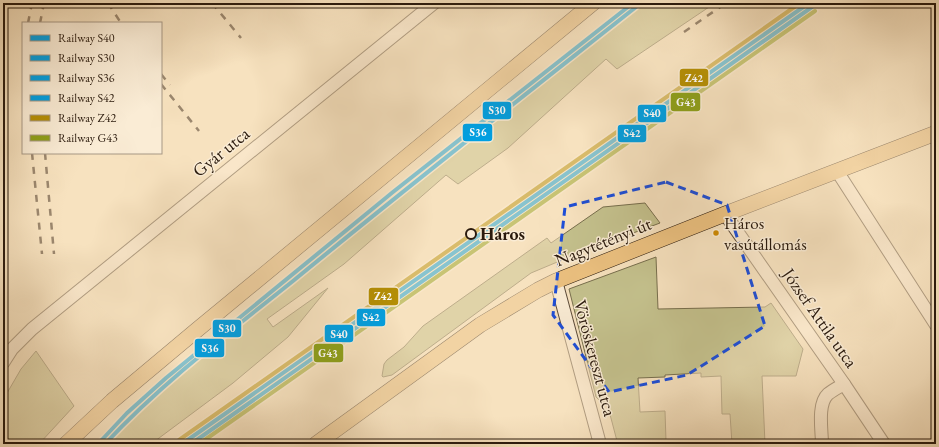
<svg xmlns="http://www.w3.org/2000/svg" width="939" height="447" font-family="'EB Garamond',serif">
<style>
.green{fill:#c4c18d;stroke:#776e4d}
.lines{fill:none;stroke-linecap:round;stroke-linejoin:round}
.minor-casing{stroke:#5d4c3a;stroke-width:14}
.major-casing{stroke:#2a1a0d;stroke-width:16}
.minor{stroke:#faecd5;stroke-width:12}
.major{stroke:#ecc180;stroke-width:15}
.rail{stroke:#2a1a0d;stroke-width:2.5;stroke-dasharray:7 7;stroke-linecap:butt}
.rail-1-casing{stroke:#faecd5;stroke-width:7}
.rail-2-casing{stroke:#faecd5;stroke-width:7}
.rail-3-casing{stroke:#faecd5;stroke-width:7}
.rail-4-casing{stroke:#faecd5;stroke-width:7}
.rail-5-casing{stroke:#faecd5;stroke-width:7}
.rail-6-casing{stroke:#faecd5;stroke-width:7}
.rail-1{stroke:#00a0e3;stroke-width:4}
.rail-2{stroke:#00a0e3;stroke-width:4}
.rail-3{stroke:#00a0e3;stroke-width:4}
.rail-4{stroke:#00a0e3;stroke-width:4}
.rail-5{stroke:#b48e05;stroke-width:4}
.rail-6{stroke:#8e9f1a;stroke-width:4}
.marked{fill:none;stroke:#1d4ed8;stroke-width:3;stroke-dasharray:8 5;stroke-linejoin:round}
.bus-dot{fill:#ce8a03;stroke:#faecd5;stroke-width:1.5}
.stop-dot{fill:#faecd5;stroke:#2a1a0d;stroke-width:2}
.labels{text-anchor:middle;stroke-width:3;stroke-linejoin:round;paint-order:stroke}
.bus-label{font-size:17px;fill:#2a1a0d;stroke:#faecd5;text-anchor:start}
.street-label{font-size:18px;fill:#2a1a0d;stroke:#faecd5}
.stop-label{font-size:18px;font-weight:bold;fill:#2a1a0d;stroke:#faecd5;text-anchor:start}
.line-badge{stroke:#faecd5;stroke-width:1.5}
.badge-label{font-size:11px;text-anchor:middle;font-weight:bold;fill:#fff}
</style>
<rect width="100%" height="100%" fill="#f7e2bf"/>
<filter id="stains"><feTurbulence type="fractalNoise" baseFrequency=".005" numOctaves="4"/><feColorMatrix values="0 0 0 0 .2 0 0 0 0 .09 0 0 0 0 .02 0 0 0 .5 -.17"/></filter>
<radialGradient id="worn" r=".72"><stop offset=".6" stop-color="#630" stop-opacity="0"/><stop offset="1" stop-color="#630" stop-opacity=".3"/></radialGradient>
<!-- green -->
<g class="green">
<path d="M639,3H715L617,69L606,59L508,148L458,184L446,175L344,264L267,319L273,327L328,288L288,337L233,383L151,444H104C160,385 225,336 288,284C403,188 521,96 639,3Z"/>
<polygon points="645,203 660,223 574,255 531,273 392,375 383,377 382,376 384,364 387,360 404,347 423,326 547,238 551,243 603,207"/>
<polygon points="656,257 658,309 765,307 771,303 803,349 796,376 762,376 765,444 732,444 730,414 722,414 721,376 701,377 701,373 665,375 665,377 638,378 640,412 665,411 666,441 617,441 607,403 598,399 596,397 569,289"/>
<polygon points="36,351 74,406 39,444 3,444 3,400 21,369"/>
</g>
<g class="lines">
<!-- minor casing -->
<g class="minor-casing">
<g id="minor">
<polyline points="837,171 936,325"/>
<polyline points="725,214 844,384 884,444"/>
<polyline points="556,281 600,444"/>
<polyline points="3,363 12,349 32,329 434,3"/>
<path d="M822,444C822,431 817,404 828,394C833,390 839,387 844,384"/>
</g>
</g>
<!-- major casing -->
<g class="major-casing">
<g id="major">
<polyline points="66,444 112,401 198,329 593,3"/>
<polyline points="316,444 480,325 538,290 556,281 725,214 936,133"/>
</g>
</g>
<!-- minor -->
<use href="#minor" class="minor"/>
<!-- major -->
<use href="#major" class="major"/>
<!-- rail -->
<g class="rail">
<polyline points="108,3 121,23"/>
<polyline points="212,3 241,38"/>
<polyline points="28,23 32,3"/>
<polyline points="40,23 44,3"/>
<polyline points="684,32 726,3"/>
<polyline points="161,74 170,85"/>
<polyline points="161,84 199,131"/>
<polyline points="32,153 42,254"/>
<polyline points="45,153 54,254"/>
</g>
<!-- rail-1 casing -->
<g class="rail-1-casing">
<polyline id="rail-1" points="182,444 809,3"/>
</g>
<!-- rail-2 casing -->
<g class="rail-2-casing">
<polyline id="rail-2" points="98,444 127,413 166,378 393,192 633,3"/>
</g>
<!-- rail-3 casing -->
<g class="rail-3-casing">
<path id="rail-3" d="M105,444C162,383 228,333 293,281C406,188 521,98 636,7"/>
</g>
<!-- rail-4 casing -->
<g class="rail-4-casing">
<polyline id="rail-4" points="191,444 812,7"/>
</g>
<!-- rail-5 casing -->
<g class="rail-5-casing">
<polyline id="rail-5" points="179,440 800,3"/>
</g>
<!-- rail-6 casing -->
<g class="rail-6-casing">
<polyline id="rail-6" points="199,444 815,11"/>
</g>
<!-- rail-1 -->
<use href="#rail-1" class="rail-1"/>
<!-- rail-2 -->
<use href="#rail-2" class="rail-2"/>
<!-- rail-3 -->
<use href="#rail-3" class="rail-3"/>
<!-- rail-4 -->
<use href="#rail-4" class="rail-4"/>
<!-- rail-5 -->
<use href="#rail-5" class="rail-5"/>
<!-- rail-6 -->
<use href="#rail-6" class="rail-6"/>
</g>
<!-- marked area -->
<path d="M0 0H939V447H0ZM666,182L727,205L765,326L687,375L609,392L553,315L565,207Z" fill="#f7e2bf" fill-opacity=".55" fill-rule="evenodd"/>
<path class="marked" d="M666,182L727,205L765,326L687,375L609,392L553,315L565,207Z"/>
<!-- markers -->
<circle class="bus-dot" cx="716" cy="233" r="3.5"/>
<circle class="stop-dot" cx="471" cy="234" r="5"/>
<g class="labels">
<!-- bus labels -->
<g class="bus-label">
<text x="724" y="229">Háros<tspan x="724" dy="21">vasútállomás</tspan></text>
</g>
<!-- street labels -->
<g class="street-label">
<text transform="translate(221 152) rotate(-39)" y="6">Gyár utca</text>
<text transform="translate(603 242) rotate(-22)" y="6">Nagytétényi út</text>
<text transform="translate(820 318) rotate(55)" y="6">József Attila utca</text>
<text transform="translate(595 358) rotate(75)" y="6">Vöröskereszt utca</text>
</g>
<!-- stop labels -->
<g class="stop-label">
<text x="480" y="240">Háros</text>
</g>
</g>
<g class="line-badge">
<rect x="679" y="68" width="30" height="19" rx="4" fill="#b48e05"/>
<rect x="670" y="92" width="31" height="20" rx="4" fill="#8e9f1a"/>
<rect x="482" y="101" width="30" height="19" rx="4" fill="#00a0e3"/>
<rect x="637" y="104" width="30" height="19" rx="4" fill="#00a0e3"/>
<rect x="462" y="123" width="31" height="19" rx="4" fill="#00a0e3"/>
<rect x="617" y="124" width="30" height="19" rx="4" fill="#00a0e3"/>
<rect x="368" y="287" width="31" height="19" rx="4" fill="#b48e05"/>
<rect x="356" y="308" width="30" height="19" rx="4" fill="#00a0e3"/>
<rect x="212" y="319" width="30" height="19" rx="4" fill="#00a0e3"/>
<rect x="324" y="324" width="30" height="19" rx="4" fill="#00a0e3"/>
<rect x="194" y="338" width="31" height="20" rx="4" fill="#00a0e3"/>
<rect x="313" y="343" width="31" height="20" rx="4" fill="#8e9f1a"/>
</g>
<g class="badge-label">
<text x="694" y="82">Z42</text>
<text x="686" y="106">G43</text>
<text x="497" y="114">S30</text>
<text x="652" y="117">S40</text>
<text x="478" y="136">S36</text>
<text x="632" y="137">S42</text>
<text x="383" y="300">Z42</text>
<text x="371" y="321">S42</text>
<text x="227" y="332">S30</text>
<text x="339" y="338">S40</text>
<text x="210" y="352">S36</text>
<text x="328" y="357">G43</text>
</g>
<!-- margin -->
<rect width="939" height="447" fill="none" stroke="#f7e2bf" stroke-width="16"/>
<rect x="4" y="4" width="931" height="439" fill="none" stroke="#2a1a0d" stroke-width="2"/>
<rect x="8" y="8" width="923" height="431" fill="none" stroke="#2a1a0d"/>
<!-- legend -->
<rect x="22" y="22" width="140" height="132" fill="#faecd5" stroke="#a79885"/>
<rect x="30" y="35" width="20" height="6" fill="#00a0e3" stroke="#a79885"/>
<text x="58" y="42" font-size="12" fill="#2a1a0d">Railway S40</text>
<rect x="30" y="55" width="20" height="6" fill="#00a0e3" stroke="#a79885"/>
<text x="58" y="62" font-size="12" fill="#2a1a0d">Railway S30</text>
<rect x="30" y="75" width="20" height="6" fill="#00a0e3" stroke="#a79885"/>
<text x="58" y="82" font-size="12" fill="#2a1a0d">Railway S36</text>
<rect x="30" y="95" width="20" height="6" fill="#00a0e3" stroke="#a79885"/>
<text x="58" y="102" font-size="12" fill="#2a1a0d">Railway S42</text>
<rect x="30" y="115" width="20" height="6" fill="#b48e05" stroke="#a79885"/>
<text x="58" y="122" font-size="12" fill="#2a1a0d">Railway Z42</text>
<rect x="30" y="135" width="20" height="6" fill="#8e9f1a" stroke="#a79885"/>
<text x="58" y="142" font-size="12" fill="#2a1a0d">Railway G43</text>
<rect width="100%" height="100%" filter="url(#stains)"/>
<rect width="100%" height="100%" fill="url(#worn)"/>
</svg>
